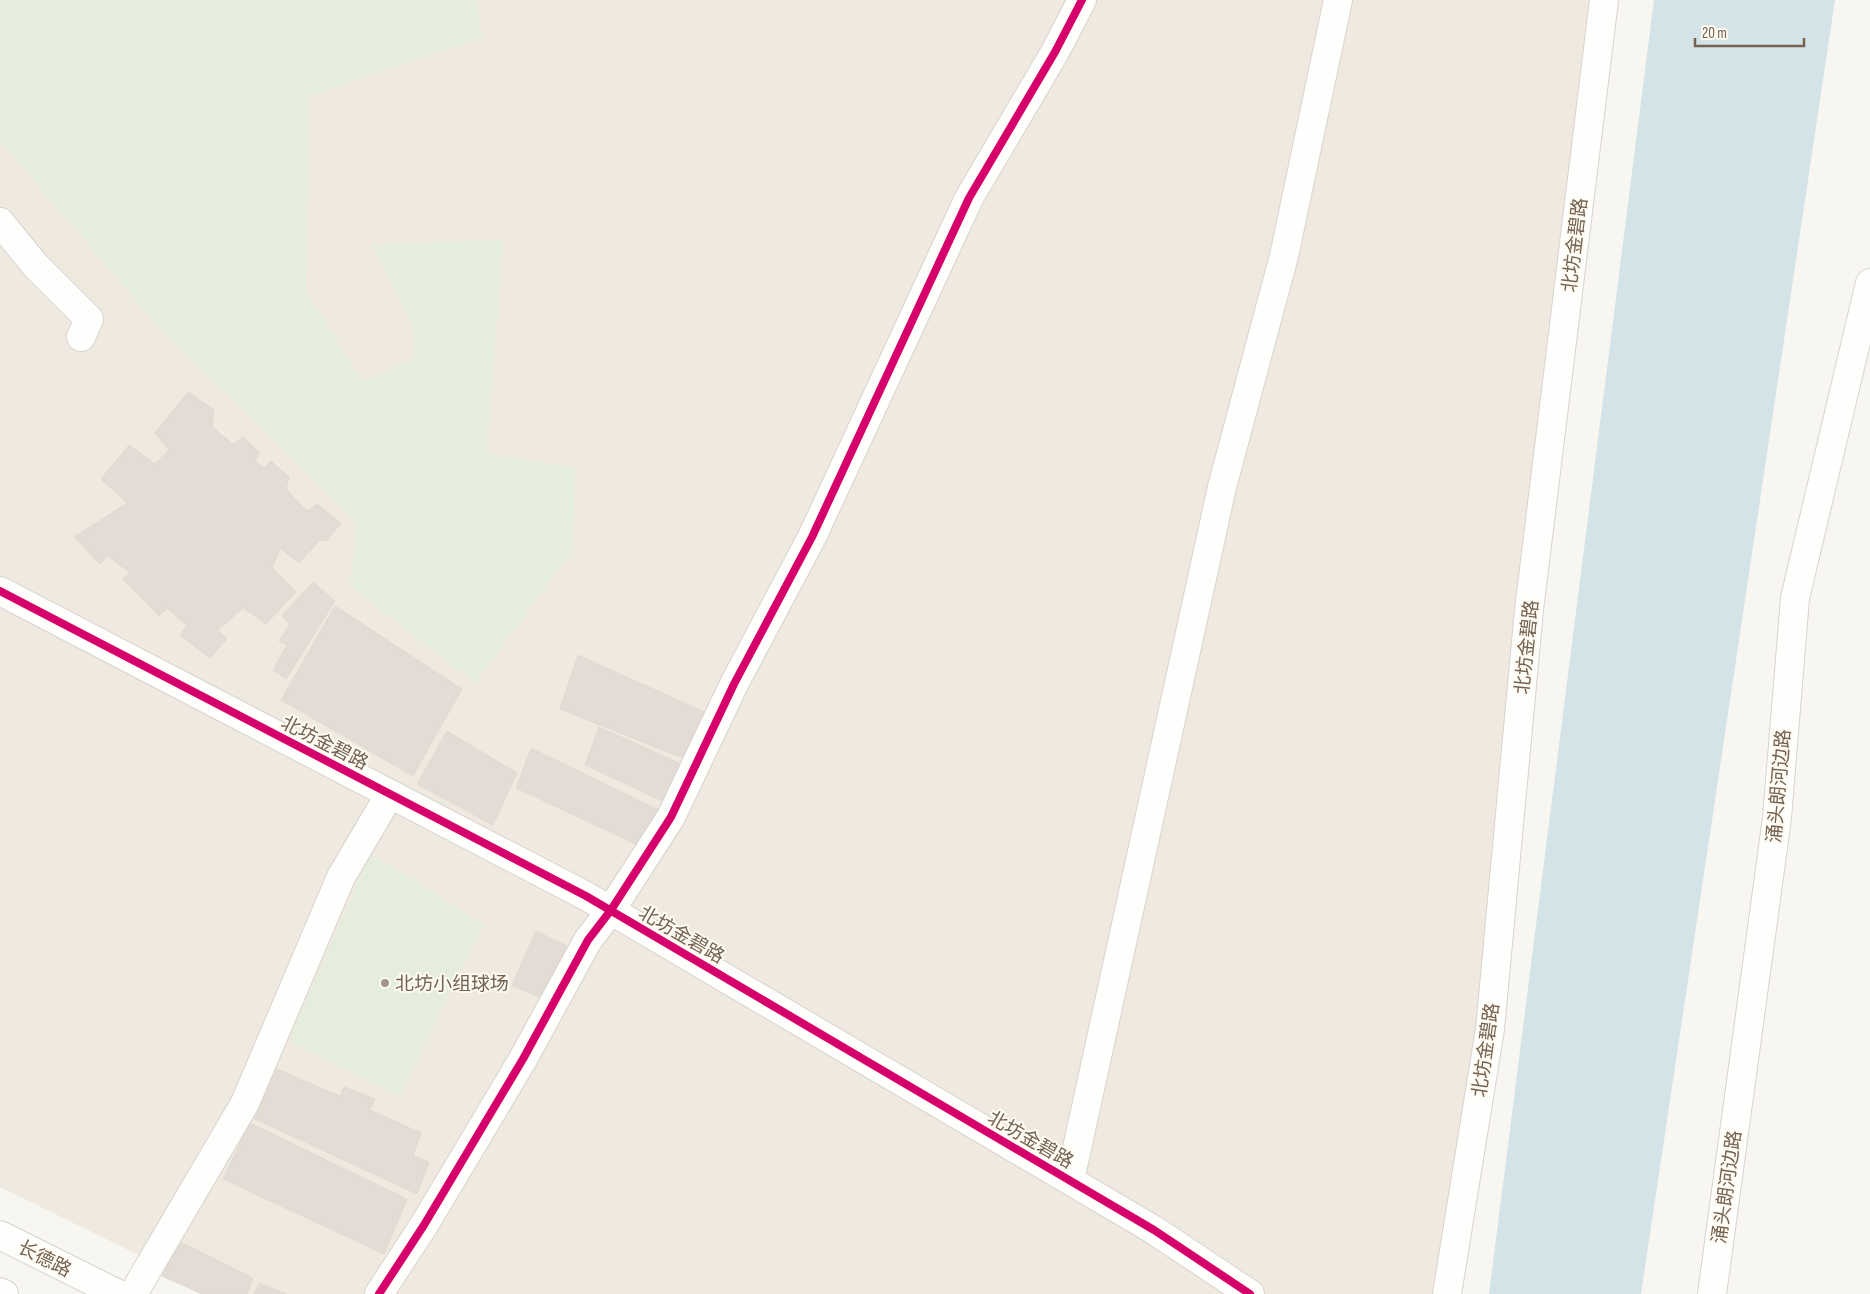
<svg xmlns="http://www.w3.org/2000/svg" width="1870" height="1294" font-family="'Sofia Sans Condensed','Noto Sans SC',sans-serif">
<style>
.residential{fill:#f0e9df}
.green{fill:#e5eedc}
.water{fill:#d3e3e7}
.building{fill:#e2dcd5;stroke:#e0dad3}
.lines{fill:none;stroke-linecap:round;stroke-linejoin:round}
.street-casing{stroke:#d8d3ce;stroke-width:30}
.secondary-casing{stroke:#d6d2cb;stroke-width:30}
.street{stroke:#fefefd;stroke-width:28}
.secondary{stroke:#fefefd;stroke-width:28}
.cycleway-casing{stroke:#fefbf3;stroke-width:11}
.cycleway{stroke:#d6006c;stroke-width:8}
.poi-dot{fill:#a39689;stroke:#fefbf3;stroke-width:2}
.labels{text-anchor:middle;stroke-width:4;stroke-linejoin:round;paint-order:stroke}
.street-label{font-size:19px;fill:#756251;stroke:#fefbf3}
.poi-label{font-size:19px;fill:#756251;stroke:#fefbf3;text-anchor:start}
</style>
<rect width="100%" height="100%" fill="#f8f6f0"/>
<!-- residential -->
<polygon class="residential" points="0,0 1604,0 1447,1294 218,1294 0,1187"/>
<!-- green -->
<g class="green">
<polygon points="0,0 477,0 482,39 408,62 309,97 306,291 363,382 415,358 414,327 372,245 503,239 487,453 575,468 573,550 475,683 350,586 357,523 156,324 0,141"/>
<polygon points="371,853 484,925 399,1096 289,1041"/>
</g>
<!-- water -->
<polygon class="water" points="1654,0 1835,0 1641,1294 1489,1294"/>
<!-- building -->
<g class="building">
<polygon points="188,392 214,410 212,427 233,444 243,437 260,453 255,461 264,468 271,461 289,477 286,489 307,511 317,504 341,523 327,541 320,540 299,563 280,548 272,568 296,592 266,624 243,608 218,630 227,639 210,658 180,635 187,626 167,608 159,616 123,579 130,573 108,556 100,564 74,537 127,503 101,479 129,445 155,464 169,450 155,433"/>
<polygon points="313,582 335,601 286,679 273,670 287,645 279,641 290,624 282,616"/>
<polygon points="335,606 462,689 413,776 281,700"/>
<polygon points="578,655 711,715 690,761 560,709"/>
<polygon points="599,727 688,767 671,805 585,765"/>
<polygon points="447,731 517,773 493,825 417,784"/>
<polygon points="531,748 663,812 642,847 516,788"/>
<polygon points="536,931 573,949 549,1002 512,985"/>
<polygon points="272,1067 340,1096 344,1087 375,1099 370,1110 421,1133 413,1156 429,1162 417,1194 253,1118"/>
<polygon points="250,1123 407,1199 384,1254 223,1179"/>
<polygon points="179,1241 253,1278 247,1294 202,1294 162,1276"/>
<polygon points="259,1283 286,1294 254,1294"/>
</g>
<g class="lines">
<!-- street casing -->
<g class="street-casing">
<g id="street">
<polyline points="0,222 35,265 89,319 81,337"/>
<polyline points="0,591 586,896 1154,1230 1250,1294"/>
<polyline points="1070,1180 1222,487 1284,256 1338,0"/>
<polyline points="133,1294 245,1103 341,877 390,794"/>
<polyline points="379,1294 424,1225 523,1059 588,940 611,910 671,817 734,684 812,537 969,198 1055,52 1082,0"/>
<polyline points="1447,1294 1490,1029 1529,610 1604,0"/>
<polyline points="1712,1294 1777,818 1795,598 1870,283"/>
</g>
</g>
<!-- secondary casing -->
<g class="secondary-casing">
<g id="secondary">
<polyline points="0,1235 118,1294"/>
<polyline points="0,1292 4,1294"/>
</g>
</g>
<!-- street -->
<use href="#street" class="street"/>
<!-- secondary -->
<use href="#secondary" class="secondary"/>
<!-- cycleway casing -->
<g class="cycleway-casing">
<g id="cycleway">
<polyline points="0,591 586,896 1154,1230 1250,1294"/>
<polyline points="379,1294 424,1225 523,1059 588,940 611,910 671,817 734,684 812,537 969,198 1055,52 1082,0"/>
</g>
</g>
<!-- cycleway -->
<use href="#cycleway" class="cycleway"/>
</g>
<!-- markers -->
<circle class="poi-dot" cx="385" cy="983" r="5"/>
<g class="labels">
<!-- street labels -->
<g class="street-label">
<text transform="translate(1574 245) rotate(-83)" y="7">北坊金碧路</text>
<text transform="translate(1526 647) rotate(-84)" y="7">北坊金碧路</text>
<text transform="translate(325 742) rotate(27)" y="7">北坊金碧路</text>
<text transform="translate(1778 786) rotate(-85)" y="7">涌头朗河边路</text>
<text transform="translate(682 934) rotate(30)" y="7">北坊金碧路</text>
<text transform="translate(1485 1050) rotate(-82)" y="7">北坊金碧路</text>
<text transform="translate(1031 1139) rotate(30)" y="7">北坊金碧路</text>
<text transform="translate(1726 1187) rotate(-82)" y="7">涌头朗河边路</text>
<text transform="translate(45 1258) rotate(27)" y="7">长德路</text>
</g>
<!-- poi labels -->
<g class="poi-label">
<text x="395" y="990">北坊小组球场</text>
</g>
</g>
<!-- scale -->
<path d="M1695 38v8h109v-8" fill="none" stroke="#756251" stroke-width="2.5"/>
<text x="1702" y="38" font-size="15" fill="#756251" stroke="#fefbf3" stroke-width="4" paint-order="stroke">20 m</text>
</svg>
